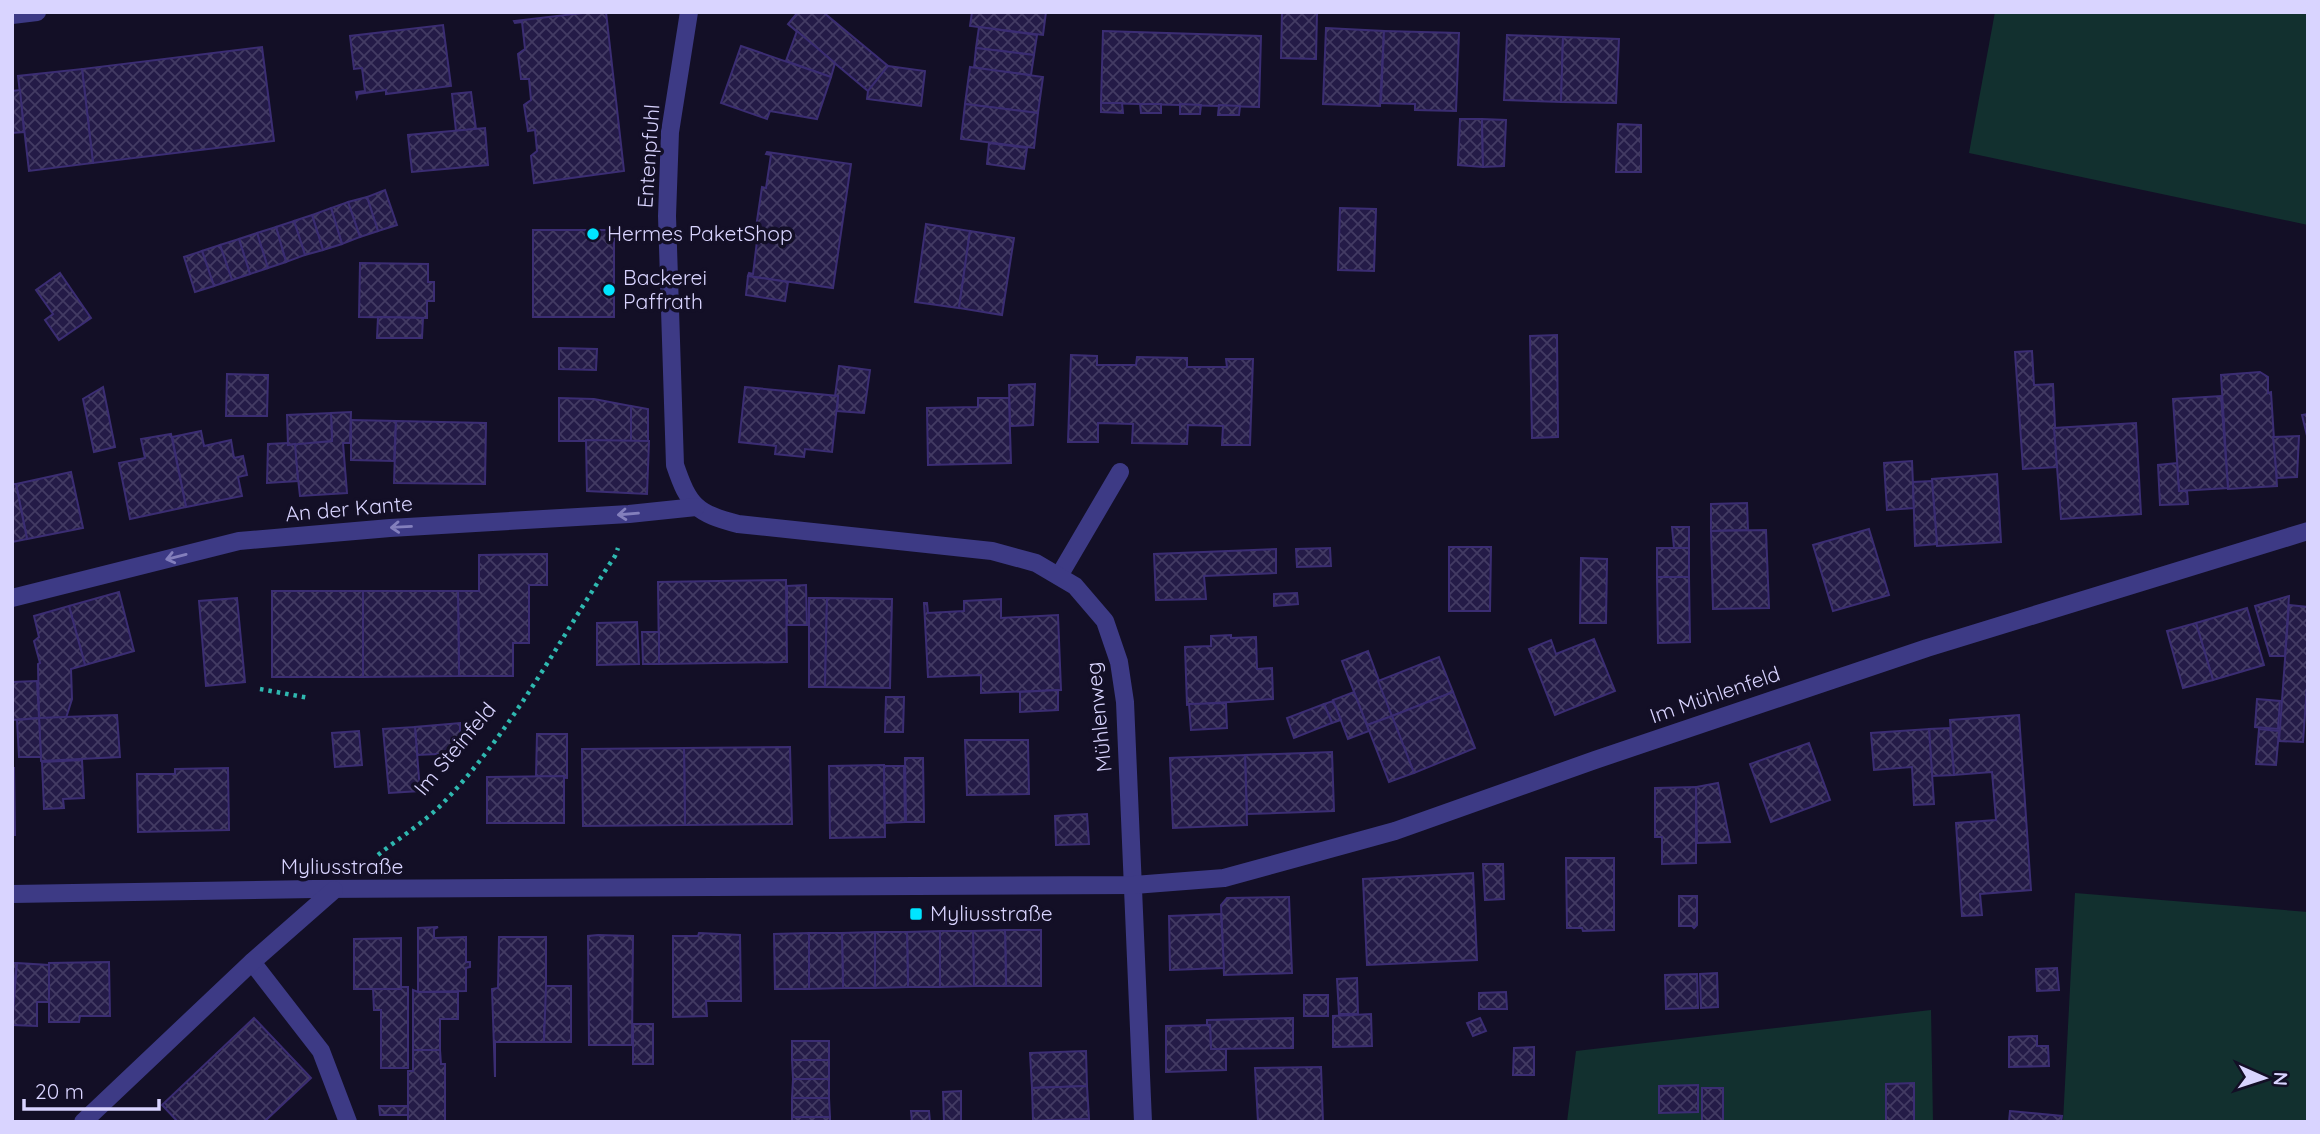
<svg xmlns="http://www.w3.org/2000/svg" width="2320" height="1134" font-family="Quicksand,sans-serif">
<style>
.green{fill:#12302f}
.building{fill:url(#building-cross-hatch);stroke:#3b2d73;stroke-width:2}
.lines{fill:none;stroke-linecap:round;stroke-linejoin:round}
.path{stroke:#2fb8b0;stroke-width:4.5;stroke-dasharray:3.5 5;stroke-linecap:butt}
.lane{stroke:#3d3a85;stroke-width:18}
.street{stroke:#3d3a85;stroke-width:18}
.oneway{stroke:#837fbc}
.poi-dot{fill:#00e5ff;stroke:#130f26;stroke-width:2.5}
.labels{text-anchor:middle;stroke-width:7;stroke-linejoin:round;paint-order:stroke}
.street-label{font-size:21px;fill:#d9d4ff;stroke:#130f26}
.poi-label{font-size:21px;fill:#d9d4ff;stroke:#130f26;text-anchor:start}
</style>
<defs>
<pattern id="building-cross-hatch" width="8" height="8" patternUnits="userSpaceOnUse" patternTransform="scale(1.75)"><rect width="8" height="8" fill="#241b47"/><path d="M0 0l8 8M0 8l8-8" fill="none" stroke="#433b63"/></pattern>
</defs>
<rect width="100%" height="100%" fill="#130f26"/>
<!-- green -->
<g class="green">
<polygon points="1995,12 2308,12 2308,225 1969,153"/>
<polygon points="2075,893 2308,912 2308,1122 2063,1122"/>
<polygon points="1931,1010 1933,1122 1567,1122 1576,1051"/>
</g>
<!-- building -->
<g class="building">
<polygon points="591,12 606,12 624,171 534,183 531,156 537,151 535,130 528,131 524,105 531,100 529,79 521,79 518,54 525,49 522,22 515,23 514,21"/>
<polygon points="798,12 823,12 888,66 868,91 788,24"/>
<polygon points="972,12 1046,12 1043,35 970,26"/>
<polygon points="1282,12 1317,12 1316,59 1281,58"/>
<polygon points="443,25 451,86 386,94 386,90 358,94 357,97 356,92 365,91 362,68 354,69 350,36"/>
<polygon points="979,27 1037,35 1034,55 976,48"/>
<polygon points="1326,28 1384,31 1380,106 1323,104"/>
<polygon points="797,31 835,63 831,77 786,61"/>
<polygon points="1103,31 1261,36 1259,107 1101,103"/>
<polygon points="1384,31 1459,33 1456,111 1415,110 1415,104 1381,103"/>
<polygon points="1507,35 1563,37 1561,102 1504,100"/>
<polygon points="1563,37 1619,39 1616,103 1561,102"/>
<polygon points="741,46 831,77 817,119 770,111 767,119 721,103"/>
<polygon points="262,47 274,141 93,163 82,69"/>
<polygon points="976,48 1034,55 1031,75 974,68"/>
<polygon points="888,66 925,71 921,106 867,99 868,91"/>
<polygon points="970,67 1043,77 1038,113 965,104"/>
<polygon points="82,69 93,163 29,171 18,76"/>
<polygon points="20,90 24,132 12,133 12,91"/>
<polygon points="471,92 476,129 456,131 452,94"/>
<polygon points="1101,103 1122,103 1123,113 1101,112"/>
<polygon points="965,104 1038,113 1034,148 961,139"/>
<polygon points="1140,104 1161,104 1161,113 1141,113"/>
<polygon points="1180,104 1201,105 1200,114 1180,114"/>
<polygon points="1219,105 1240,106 1239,115 1218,115"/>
<polygon points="1460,119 1482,119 1483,167 1458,165"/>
<polygon points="1482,119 1506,120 1504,166 1483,167"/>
<polygon points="1618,124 1641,125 1641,172 1616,172"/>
<polygon points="485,128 488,165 412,172 408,135"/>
<polygon points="989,143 1027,148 1024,169 987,164"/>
<polygon points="767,152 851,164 833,288 748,276 749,273 753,274 757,241 754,241 762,187 766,188 771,155 766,154"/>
<polygon points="385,190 397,225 378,231 367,197"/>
<polygon points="367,197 378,231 360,237 348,202"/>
<polygon points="348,202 360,237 342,244 331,208"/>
<polygon points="331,208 342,244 323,250 312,215"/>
<polygon points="1340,208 1376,209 1374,271 1338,270"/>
<polygon points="312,215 323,250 305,255 294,221"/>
<polygon points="294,221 305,255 286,262 276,227"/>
<polygon points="926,224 970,231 959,308 915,302"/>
<polygon points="276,227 286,262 268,268 257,233"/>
<rect x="533" y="230" width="81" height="87"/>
<polygon points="970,231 1014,238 1002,315 959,308"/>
<polygon points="257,233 268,268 250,274 239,239"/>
<polygon points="239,239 250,274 232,280 220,245"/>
<polygon points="220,245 232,280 214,286 202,251"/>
<polygon points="202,251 214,286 195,292 184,257"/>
<polygon points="360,263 428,264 428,282 434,282 434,301 427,301 427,318 359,317"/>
<polygon points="60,273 91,318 59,340 45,320 53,314 36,290"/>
<polygon points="748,276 788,282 785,301 746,295"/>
<polygon points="378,317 423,318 422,338 377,338"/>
<polygon points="1557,335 1558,437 1532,438 1530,336"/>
<polygon points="559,348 597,349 596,370 559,369"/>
<polygon points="2032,351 2034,385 2053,384 2057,467 2023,469 2015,352"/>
<polygon points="1071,355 1097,356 1097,365 1136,365 1137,357 1187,358 1187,367 1227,367 1226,359 1253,359 1250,445 1222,445 1223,426 1188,425 1187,444 1132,443 1133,424 1098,423 1098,442 1068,442"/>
<polygon points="839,366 870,370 864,413 837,411 838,396 835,396"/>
<polygon points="2260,372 2268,377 2268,393 2271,392 2277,486 2228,489 2221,375"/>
<polygon points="227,374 268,375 267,416 226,416"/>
<polygon points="1035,384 1033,425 1010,426 1009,385"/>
<polygon points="103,387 115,447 94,452 83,399"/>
<polygon points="745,387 838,396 832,452 805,449 804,457 775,454 776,446 739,442"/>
<polygon points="2221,396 2228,488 2179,491 2173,399"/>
<polygon points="559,398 594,399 631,406 631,441 559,441"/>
<polygon points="978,398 1009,398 1011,463 928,465 927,408 978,407"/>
<polygon points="631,406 648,409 648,441 631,441"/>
<polygon points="351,412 350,443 343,443 347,493 300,496 294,443 332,441 331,413"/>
<polygon points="331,413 332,441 288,445 287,415"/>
<polygon points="2308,414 2308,440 2302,415"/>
<polygon points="351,420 396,421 394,461 351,460"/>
<polygon points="396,421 486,423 485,484 394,483"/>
<polygon points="2136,423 2141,514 2061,519 2054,428"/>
<polygon points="201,431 204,446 231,440 234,458 243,456 247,475 238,477 242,496 186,507 172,437"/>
<polygon points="171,434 186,507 130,519 119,463 145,458 141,439"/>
<polygon points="2299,436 2297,477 2277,478 2273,437"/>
<polygon points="586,440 649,441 647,494 587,491"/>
<polygon points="288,443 288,445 295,444 298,481 267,483 268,444"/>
<polygon points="1912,461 1914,508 1887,510 1884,463"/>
<polygon points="2177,463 2179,491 2187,491 2188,504 2160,505 2158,465"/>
<polygon points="71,472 83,528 27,539 16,484"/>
<polygon points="1997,474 2001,542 1937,546 1932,479"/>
<polygon points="1932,481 1937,544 1915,546 1913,482"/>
<polygon points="12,484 16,484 27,539 12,542"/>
<polygon points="1747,503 1748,530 1711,531 1711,504"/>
<polygon points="1672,527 1689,527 1689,548 1674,548"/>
<polygon points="1869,529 1889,595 1833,611 1813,545"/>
<polygon points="1766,530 1769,608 1713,609 1711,531"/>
<polygon points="1449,547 1491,547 1490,611 1449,611"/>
<polygon points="1330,548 1331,566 1297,567 1296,549"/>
<rect x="1657" y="548" width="32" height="29"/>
<polygon points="1276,549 1276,573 1204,576 1206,599 1156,600 1154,554"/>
<polygon points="547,554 547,585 529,585 529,643 513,643 513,676 459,676 458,591 479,591 479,555"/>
<polygon points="1581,558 1607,559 1606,623 1580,623"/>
<polygon points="1657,577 1689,577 1690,642 1658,643"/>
<polygon points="786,580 787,662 659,664 658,582"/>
<polygon points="806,585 807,625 787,625 787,586"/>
<rect x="272" y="591" width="91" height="86"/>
<polygon points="363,591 458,591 459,676 363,677"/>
<polygon points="119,592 134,651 85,665 69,606"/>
<polygon points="1297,593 1298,604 1274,606 1274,594"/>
<polygon points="2289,596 2285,656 2270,656 2255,606"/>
<polygon points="237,598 245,682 206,686 199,601"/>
<polygon points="809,598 827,598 825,687 809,687"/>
<polygon points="827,598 892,599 890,688 825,687"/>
<polygon points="1001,599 1001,618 1058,615 1061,690 981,693 981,675 928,677 924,603 927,603 928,613 964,611 964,601"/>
<polygon points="2289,605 2308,607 2308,672 2303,742 2279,741"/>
<polygon points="69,606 85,665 71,669 72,699 66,718 39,718 38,664 40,663 34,641 39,637 34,616"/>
<polygon points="2247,608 2264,665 2213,680 2196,623"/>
<polygon points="637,622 639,664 597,665 597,623"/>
<polygon points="2196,623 2213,680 2183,688 2167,631"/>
<polygon points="642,632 659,632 659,664 643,664"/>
<polygon points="1231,635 1231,638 1256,637 1257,669 1272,668 1273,699 1187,705 1185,647 1211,646 1211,636"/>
<polygon points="1594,639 1615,691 1555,715 1529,649 1551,640 1556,654"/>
<polygon points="1368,651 1392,716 1367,725 1342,661"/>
<polygon points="1439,657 1453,692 1392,716 1378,681"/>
<polygon points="37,681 39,718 12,720 12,682"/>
<polygon points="1058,690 1058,710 1020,712 1020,692"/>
<polygon points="1354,692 1369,731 1348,739 1333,700"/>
<polygon points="1453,692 1475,748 1414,773 1392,716"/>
<polygon points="886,697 904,697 903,732 885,732"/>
<polygon points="2257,699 2280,701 2278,729 2255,727"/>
<polygon points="1333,701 1341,720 1332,723 1324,704"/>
<polygon points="1226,703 1227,728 1191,730 1189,704"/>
<polygon points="1324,704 1332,723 1294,738 1287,718"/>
<polygon points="117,715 120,757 41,761 39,718"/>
<polygon points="2019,715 2031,890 1980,894 1982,915 1962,916 1956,823 1996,820 1992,772 1954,775 1950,720"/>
<polygon points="1392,716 1414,773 1389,782 1367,725"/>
<polygon points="39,718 41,757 19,757 17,720"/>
<polygon points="460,723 460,749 449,761 438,762 438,754 417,755 415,727"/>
<polygon points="415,727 420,791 389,793 383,729"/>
<polygon points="1950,728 1954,775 1932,776 1929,729"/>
<polygon points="1929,729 1934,804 1914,805 1912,767 1874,770 1871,733"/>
<polygon points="2259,729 2279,731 2276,765 2256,764"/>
<polygon points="359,731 362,765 335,767 332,733"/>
<polygon points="537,734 567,734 567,778 536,776"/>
<polygon points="965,740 1028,740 1029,794 967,795"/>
<polygon points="1809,743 1830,800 1771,822 1750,764"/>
<polygon points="790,747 792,824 685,825 684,748"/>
<polygon points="684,748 685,825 583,826 582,749"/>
<polygon points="1332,752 1334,811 1247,814 1245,755"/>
<polygon points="1245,755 1247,825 1173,828 1170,758"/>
<polygon points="905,758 923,758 924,822 906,822"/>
<polygon points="82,760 84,798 63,799 64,808 44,809 42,762"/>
<polygon points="884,765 885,837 830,838 829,766"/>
<polygon points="884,766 904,766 905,822 885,823"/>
<polygon points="12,768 14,768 15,835 12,835"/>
<polygon points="228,768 229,830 138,832 137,774 175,774 175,769"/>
<polygon points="564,776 564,823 487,823 487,777"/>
<polygon points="1718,783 1730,842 1697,843 1696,787"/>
<polygon points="1696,787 1696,863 1662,864 1662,837 1655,837 1655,788"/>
<polygon points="1087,814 1089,844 1056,845 1055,816"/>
<polygon points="1566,858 1614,858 1614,930 1583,931 1582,928 1567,928"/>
<polygon points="1483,864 1503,864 1504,899 1485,900"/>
<polygon points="1473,873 1477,960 1367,965 1363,879"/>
<polygon points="1679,896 1697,896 1697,925 1694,928 1692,926 1679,926"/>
<polygon points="1289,897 1292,973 1224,975 1221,905 1227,898"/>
<polygon points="1221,914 1224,968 1170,970 1169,916"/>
<polygon points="438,927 434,929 434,938 466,937 466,962 470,962 470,967 466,968 466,991 418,992 418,928"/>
<polygon points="1005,930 1041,930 1041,986 1006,986"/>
<polygon points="1005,930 1006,986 974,986 973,931"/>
<polygon points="940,931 973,931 974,986 940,987"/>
<polygon points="940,931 940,987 908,987 907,932"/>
<polygon points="875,932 907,932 908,987 875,988"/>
<polygon points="875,932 875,988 843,988 842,933"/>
<polygon points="699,933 740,935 741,1001 706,1001 707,1016 673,1017 673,936 698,936"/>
<polygon points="809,933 809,989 775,989 774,934"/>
<polygon points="809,933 842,933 843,988 809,989"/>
<polygon points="598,935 633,936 632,1045 589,1045 588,936"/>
<polygon points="499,937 546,937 546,1025 544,1025 544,1042 495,1042 495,1077 492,989 498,988"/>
<polygon points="401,938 401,989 354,989 354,939"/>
<polygon points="109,962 110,1016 80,1016 79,1022 49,1022 49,963"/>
<polygon points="12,963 17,963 12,1002"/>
<polygon points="17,963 49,965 49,1002 37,1002 37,1026 12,1025"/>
<polygon points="2057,968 2059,990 2037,991 2036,969"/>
<polygon points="1717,973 1718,1007 1701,1008 1700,974"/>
<polygon points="1697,974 1698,1008 1666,1009 1665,975"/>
<polygon points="1357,978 1358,1014 1339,1014 1337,979"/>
<polygon points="546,986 571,986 571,1042 544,1042"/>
<polygon points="401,987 408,987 408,1068 381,1068 381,1010 374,1010 373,989 401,989"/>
<polygon points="413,990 418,992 458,992 458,1019 440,1019 440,1050 413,1050"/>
<polygon points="1506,992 1507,1009 1479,1009 1479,993"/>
<rect x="1304" y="995" width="24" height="21"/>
<polygon points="1371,1014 1372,1046 1333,1047 1333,1016"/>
<polygon points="254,1018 311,1078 264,1122 178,1122 162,1105"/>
<polygon points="1293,1018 1293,1048 1211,1049 1210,1025 1207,1025 1207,1020"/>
<polygon points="1480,1018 1486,1031 1473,1036 1467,1023"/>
<rect x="633" y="1024" width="20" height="40"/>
<polygon points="1210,1025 1211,1049 1226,1049 1226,1070 1166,1072 1166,1026"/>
<polygon points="2037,1036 2037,1046 2048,1046 2049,1066 2009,1067 2009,1037"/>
<rect x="792" y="1041" width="37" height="19"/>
<polygon points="1534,1047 1534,1075 1513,1075 1514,1048"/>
<polygon points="413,1050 440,1050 441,1064 445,1064 445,1122 408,1122 408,1071 413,1071"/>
<polygon points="1086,1051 1087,1086 1032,1088 1030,1053"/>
<polygon points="792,1060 829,1060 829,1079 793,1079"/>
<polygon points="1321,1067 1323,1122 1258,1122 1255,1068"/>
<polygon points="793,1079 829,1079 829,1098 792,1098"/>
<polygon points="1914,1083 1914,1122 1886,1122 1886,1084"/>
<polygon points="1698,1085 1698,1112 1659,1113 1659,1086"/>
<polygon points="1087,1086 1089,1119 1033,1121 1032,1088"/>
<rect x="1702" y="1088" width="21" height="34"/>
<polygon points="961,1091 961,1122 944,1122 943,1092"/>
<polygon points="792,1098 829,1098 830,1117 792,1117"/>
<polygon points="379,1106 408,1106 408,1115 380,1115"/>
<polygon points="911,1111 929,1111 930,1122 912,1122"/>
<polygon points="2010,1111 2062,1116 2061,1122 2009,1122"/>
<rect x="792" y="1117" width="38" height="5"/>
<polygon points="1089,1119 1089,1122 1033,1122 1033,1121"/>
</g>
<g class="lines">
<!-- path -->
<g class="path">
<polyline points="260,689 309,698"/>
<path d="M378,855C399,838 425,822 444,802C514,729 560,638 615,556L618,548"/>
</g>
<!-- lane -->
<polyline class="lane" points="1059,576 1120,472"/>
<!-- street -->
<g class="street">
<path d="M689,12L670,132L667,216L675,465C689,506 696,513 738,524L992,551L1036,563L1075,586L1105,621L1119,662L1125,702L1143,1122"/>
<polyline points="12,15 37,12"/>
<polyline points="12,598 239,541 390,528 629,514 696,507"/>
<polyline points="12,894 314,889 1134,885 1224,878 1395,831 1595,760 1927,648 2308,531"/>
<polyline points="252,962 321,1051 348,1122"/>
<polyline points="83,1122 252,962 334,890"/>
</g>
</g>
<!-- one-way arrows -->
<defs><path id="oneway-shaft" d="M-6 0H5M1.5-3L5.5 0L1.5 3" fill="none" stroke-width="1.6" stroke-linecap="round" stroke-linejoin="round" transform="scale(1.75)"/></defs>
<g class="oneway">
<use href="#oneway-shaft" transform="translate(628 514) rotate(175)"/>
<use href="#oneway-shaft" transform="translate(401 527) rotate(177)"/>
<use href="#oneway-shaft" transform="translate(176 557) rotate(166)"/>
</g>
<!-- markers -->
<g class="poi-dot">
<circle cx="593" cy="234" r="7"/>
<circle cx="609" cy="290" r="7"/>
<rect x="909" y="907" width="14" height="14" rx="3.5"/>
</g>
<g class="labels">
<!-- street labels -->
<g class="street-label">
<text transform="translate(649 156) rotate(-86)" y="7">Entenpfuhl</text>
<text transform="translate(349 509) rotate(-5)" y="7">An der Kante</text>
<text transform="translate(1715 695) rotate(-19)" y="7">Im Mühlenfeld</text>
<text transform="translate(1099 717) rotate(-96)" y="7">Mühlenweg</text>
<text transform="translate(455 749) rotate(-50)" y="7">Im Steinfeld</text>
<text x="342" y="874">Myliusstraße</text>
</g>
<!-- poi labels -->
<g class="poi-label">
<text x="607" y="241">Hermes PaketShop</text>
<text x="623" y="285">Backerei<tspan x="623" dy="24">Paffrath</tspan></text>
<text x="930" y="921">Myliusstraße</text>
</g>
</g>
<!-- border -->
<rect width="2320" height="1134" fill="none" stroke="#d9d4ff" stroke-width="28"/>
<!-- north arrow -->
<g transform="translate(2264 1078) rotate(93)" stroke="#130f26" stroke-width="5" paint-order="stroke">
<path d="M0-5L12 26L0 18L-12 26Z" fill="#d9d4ff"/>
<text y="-10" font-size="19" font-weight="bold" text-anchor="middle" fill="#d9d4ff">N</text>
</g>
<!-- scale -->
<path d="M24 1099v10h135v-10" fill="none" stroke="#d9d4ff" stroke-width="3.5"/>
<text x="35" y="1099" font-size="21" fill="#d9d4ff" stroke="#130f26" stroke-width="5" paint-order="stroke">20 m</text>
</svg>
